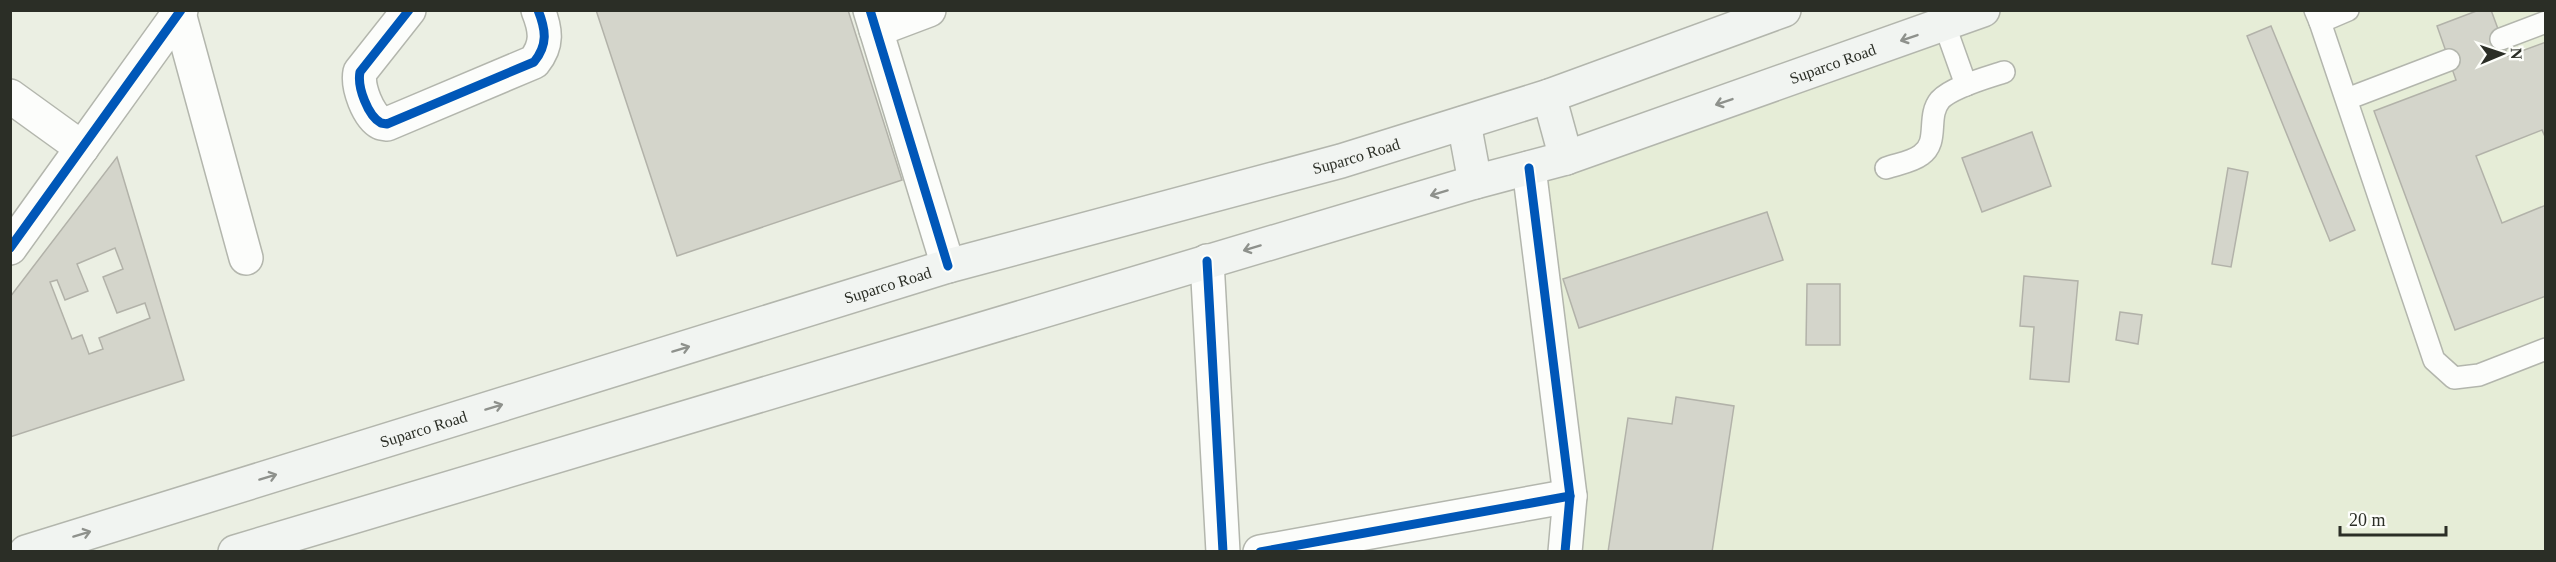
<svg xmlns="http://www.w3.org/2000/svg" width="2556" height="562" font-family="'Times New Roman',serif">
<style>
.built{fill:#e6edd7}
.building{fill:#d4d5cb;stroke:#b2b2a9;stroke-width:1.5;fill-rule:evenodd}
.lines{fill:none;stroke-linecap:round;stroke-linejoin:round}
.service-casing{stroke:#b3b6ad;stroke-width:24}
.minor-casing{stroke:#b3b6ad;stroke-width:36}
.secondary-casing{stroke:#b3b6ad;stroke-width:36}
.service{stroke:#fcfdfb;stroke-width:21}
.minor{stroke:#fcfdfb;stroke-width:33}
.secondary{stroke:#f1f4f1;stroke-width:33}
.cycleway-casing{stroke:#fdfefa;stroke-width:13}
.cycleway{stroke:#0057b8;stroke-width:9}
.oneway{stroke:#8e918c}
.labels{text-anchor:middle;stroke-width:6;stroke-linejoin:round;paint-order:stroke}
.street-label{font-size:16px;fill:#2b2e26;stroke:#fdfefa}
</style>
<rect width="100%" height="100%" fill="#ebefe3"/>
<!-- built -->
<polygon class="built" points="1982,11 2545,11 2545,551 1564,551 1540,169"/>
<!-- building -->
<g class="building">
<polygon points="596,10 848,10 902,180 677,256"/>
<polygon points="2479,10 2491,10 2508,56 2546,42 2546,139 2542,130 2476,156 2502,223 2546,205 2546,296 2455,330 2374,111 2456,80 2437,26"/>
<polygon points="2271,26 2355,230 2330,241 2247,36"/>
<polygon points="2032,132 2051,186 1982,212 1962,158"/>
<path d="M117,157L184,380L10,437V297ZM115,248L123,269L103,277L117,313L145,303L150,318L99,338L103,349L89,354L82,335L72,339L50,282L57,280L65,300L88,291L77,264Z"/>
<polygon points="2228,168 2248,172 2231,267 2212,264"/>
<polygon points="1767,212 1783,260 1579,328 1563,279"/>
<polygon points="2024,276 2078,281 2069,382 2030,379 2034,327 2020,326"/>
<polygon points="1807,284 1840,284 1840,345 1806,345"/>
<polygon points="2120,312 2142,315 2138,344 2116,340"/>
<polygon points="1676,397 1734,406 1712,552 1608,552 1628,418 1672,424"/>
</g>
<g class="lines">
<!-- service casing -->
<g class="service-casing">
<g id="service">
<polyline points="2315,10 2320,22 2348,10"/>
<polyline points="2320,22 2434,360 2454,378 2479,375 2546,349"/>
<polyline points="1945,26 1966,85"/>
<polyline points="2501,39 2546,22"/>
<polyline points="2347,99 2449,60"/>
<path d="M1886,168C1897,164 1912,162 1921,155C1940,142 1926,117 1940,100C1952,87 1986,78 2004,72"/>
</g>
</g>
<!-- minor casing -->
<g class="minor-casing">
<g id="minor">
<path d="M409,10L360,72C357,87 368,116 381,123L387,124L534,62C548,45 546,30 538,10"/>
<polyline points="870,10 948,266"/>
<polyline points="179,13 246,258"/>
<polyline points="876,30 929,10"/>
<polyline points="10,96 82,148"/>
<polyline points="1529,168 1570,496 1565,552"/>
<polyline points="10,248 181,10"/>
<polyline points="1207,261 1223,552"/>
<polyline points="1260,552 1570,496"/>
</g>
</g>
<!-- secondary casing -->
<g class="secondary-casing">
<g id="secondary">
<polyline points="1549,96 1566,158"/>
<polyline points="1464,123 1475,182"/>
<path id="s1" d="M26,552L948,266L1341,161L1549,96L1784,10"/>
<path id="s2" d="M235,552L1475,182L1566,158L1983,10"/>
</g>
</g>
<!-- service -->
<use href="#service" class="service"/>
<!-- minor -->
<use href="#minor" class="minor"/>
<!-- secondary -->
<use href="#secondary" class="secondary"/>
<!-- cycleway casing -->
<g class="cycleway-casing">
<g id="cycleway">
<path d="M409,10L360,72C357,87 368,116 381,123L387,124L534,62C548,45 546,30 538,10"/>
<polyline points="870,10 948,266"/>
<polyline points="1529,168 1570,496 1565,552"/>
<polyline points="10,248 181,10"/>
<polyline points="1207,261 1223,552"/>
<polyline points="1260,552 1570,496"/>
</g>
</g>
<!-- cycleway -->
<use href="#cycleway" class="cycleway"/>
</g>
<!-- one-way arrows -->
<defs><path id="oneway-shaft" d="M-6 0H5M1.5-3L5.5 0L1.5 3" fill="none" stroke-width="1.6" stroke-linecap="round" stroke-linejoin="round" transform="scale(1.5)"/></defs>
<g class="oneway">
<use href="#oneway-shaft" transform="translate(1909 38) rotate(161)"/>
<use href="#oneway-shaft" transform="translate(1724 102) rotate(161)"/>
<use href="#oneway-shaft" transform="translate(1439 193) rotate(163)"/>
<use href="#oneway-shaft" transform="translate(1252 248) rotate(163)"/>
<use href="#oneway-shaft" transform="translate(681 349) rotate(-17)"/>
<use href="#oneway-shaft" transform="translate(494 407) rotate(-17)"/>
<use href="#oneway-shaft" transform="translate(268 477) rotate(-17)"/>
<use href="#oneway-shaft" transform="translate(82 534) rotate(-17)"/>
</g>
<g class="labels">
<!-- street labels -->
<g class="street-label">
<text dy="6" stroke="none"><textPath href="#s2" startOffset="1671">Suparco Road</textPath></text>
<text dy="6" stroke="none"><textPath href="#s1" startOffset="1388">Suparco Road</textPath></text>
<text dy="6" stroke="none"><textPath href="#s1" startOffset="902">Suparco Road</textPath></text>
<text dy="6" stroke="none"><textPath href="#s1" startOffset="416">Suparco Road</textPath></text>
</g>
</g>
<!-- border -->
<rect width="2556" height="562" fill="none" stroke="#2b2e26" stroke-width="24"/>
<!-- north arrow -->
<g transform="translate(2502 54) rotate(88)" stroke="#fdfefa" stroke-width="4.5" paint-order="stroke">
<path d="M0-4.5L10 22L0 15L-10 22Z" fill="#2b2e26"/>
<text y="-9" font-size="16" font-weight="bold" text-anchor="middle" fill="#2b2e26">N</text>
</g>
<!-- scale -->
<path d="M2340 526v9h106v-9" fill="none" stroke="#2b2e26" stroke-width="3"/>
<text x="2349" y="526" font-size="18" fill="#2b2e26" stroke="#fdfefa" stroke-width="4.5" paint-order="stroke">20 m</text>
</svg>
